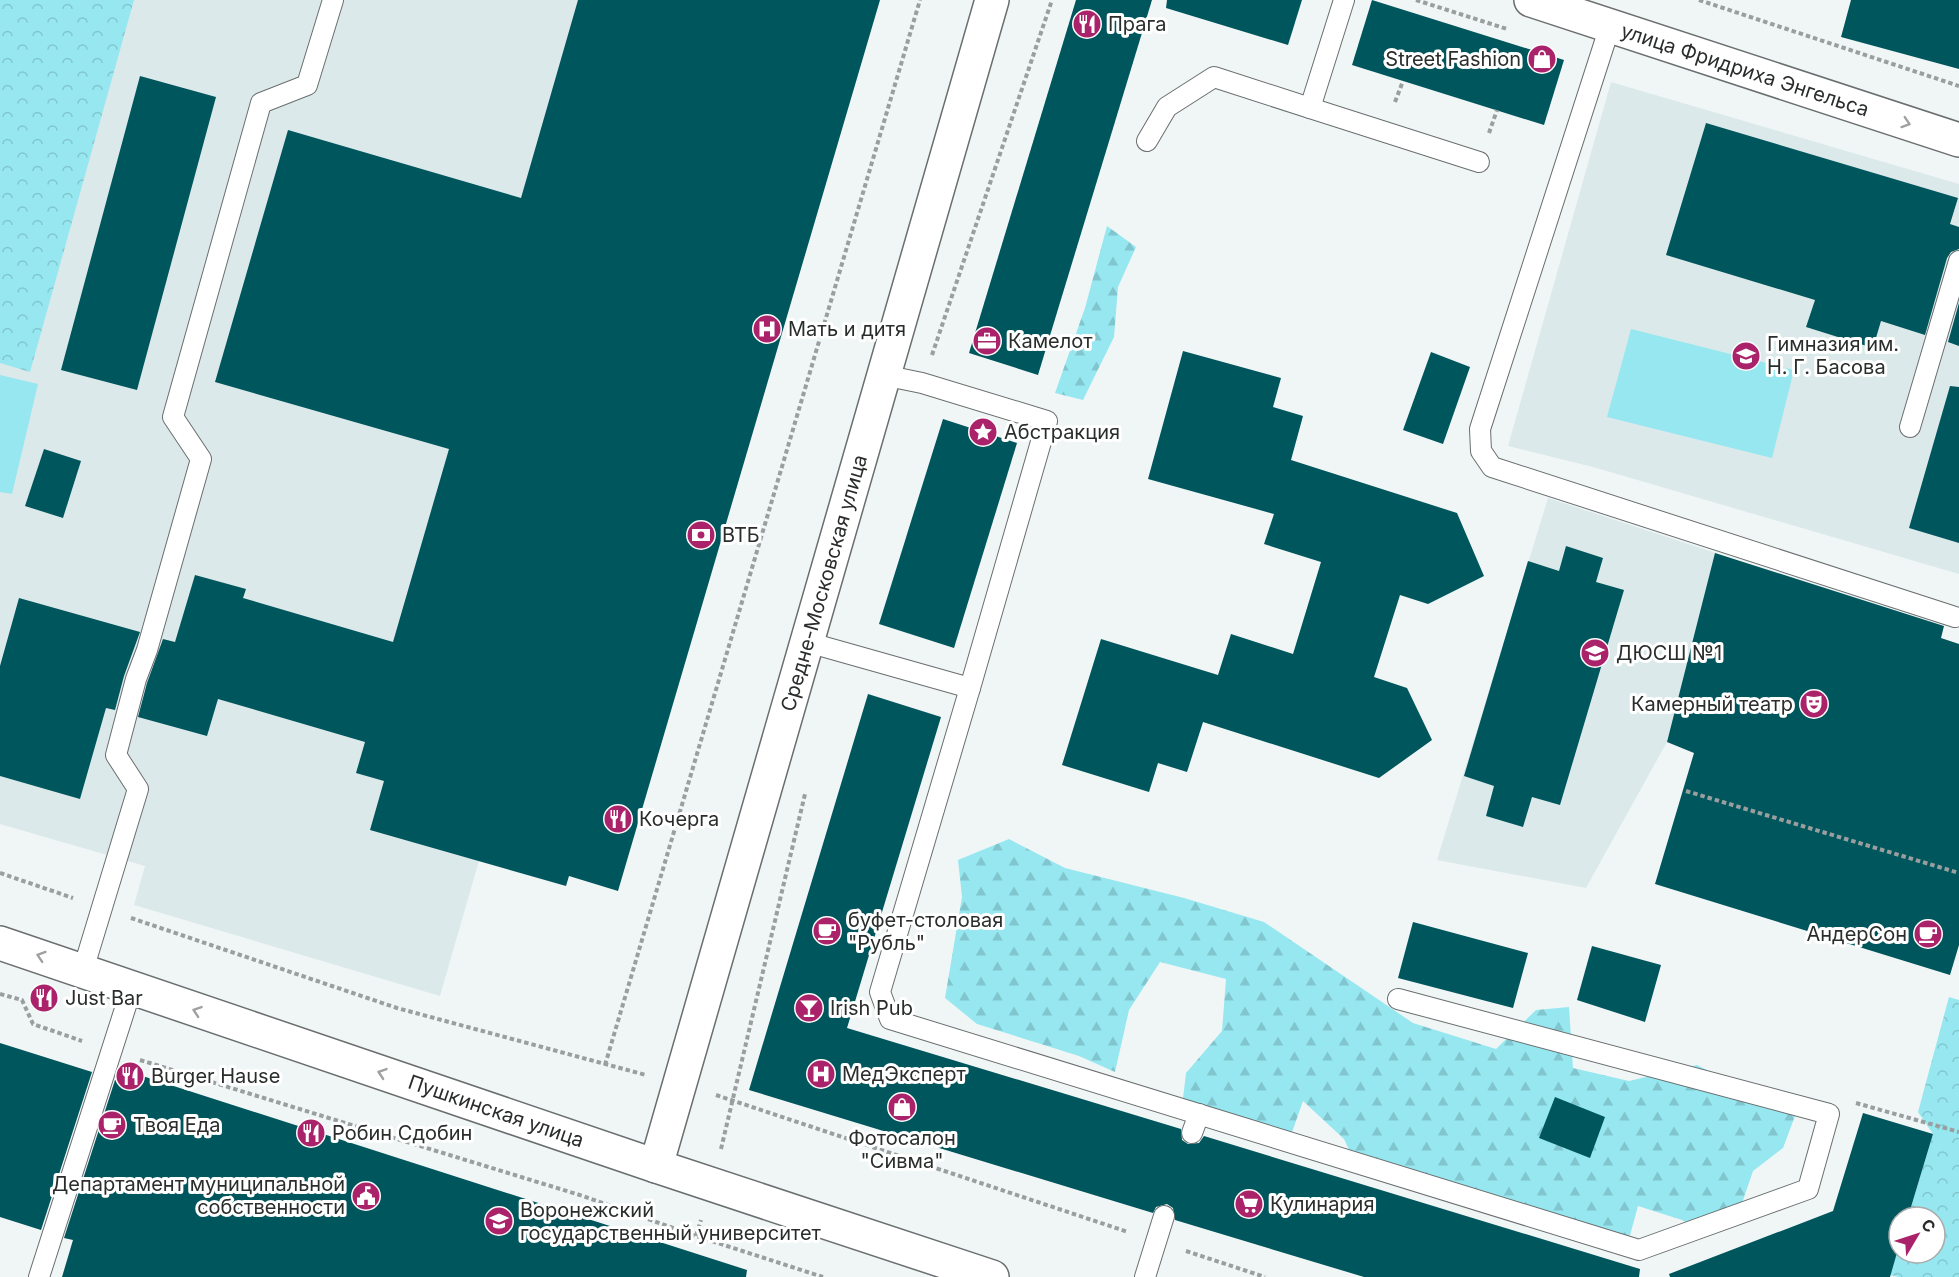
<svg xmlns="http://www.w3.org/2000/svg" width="1959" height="1277" font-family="Inter,sans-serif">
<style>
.built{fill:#dce9ea}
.forest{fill:url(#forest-firs)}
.park{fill:url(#park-crowns)}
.pitch{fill:#96e7f0}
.building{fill:#00565d}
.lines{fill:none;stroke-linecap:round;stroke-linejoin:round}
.service-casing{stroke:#6a6e6f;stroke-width:22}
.tertiary-casing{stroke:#6a6e6f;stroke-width:36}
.path{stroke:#9a9e9e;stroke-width:4;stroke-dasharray:4.5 3;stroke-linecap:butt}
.service{stroke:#fff;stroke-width:20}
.tertiary{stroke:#fff;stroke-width:33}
.oneway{stroke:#a0a0a0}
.labels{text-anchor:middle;stroke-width:6;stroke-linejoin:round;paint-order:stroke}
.poi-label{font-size:20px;fill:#2b2d2d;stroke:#fff;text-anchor:start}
.street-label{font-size:20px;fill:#2b2d2d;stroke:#fff}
</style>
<defs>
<pattern id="forest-firs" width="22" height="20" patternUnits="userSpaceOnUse" patternTransform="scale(1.5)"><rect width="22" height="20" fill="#96e7f0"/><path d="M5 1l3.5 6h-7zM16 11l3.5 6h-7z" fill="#81c6ce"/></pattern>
<pattern id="park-crowns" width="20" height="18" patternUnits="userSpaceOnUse" patternTransform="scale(1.5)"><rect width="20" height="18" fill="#96e7f0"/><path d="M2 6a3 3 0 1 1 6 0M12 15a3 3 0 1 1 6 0" fill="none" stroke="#81c6ce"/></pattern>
</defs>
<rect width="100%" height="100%" fill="#f0f6f6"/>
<!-- built -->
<g class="built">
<polygon points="0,0 727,0 440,996 134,905 145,866 0,824"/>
<polygon points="1611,82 1959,184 1959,574 1593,467 1508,446"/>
<polygon points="1548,498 1716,553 1667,742 1586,888 1437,860"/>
</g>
<!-- forest -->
<g class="forest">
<polygon points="1107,226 1136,247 1118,287 1114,337 1083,400 1055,393 1085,308"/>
<polygon points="1009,839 1065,868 1184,898 1264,922 1413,1023 1496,1049 1536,1010 1569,1007 1573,1068 1629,1081 1697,1065 1795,1116 1783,1148 1753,1171 1740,1209 1703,1232 1682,1220 1638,1206 1629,1239 1358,1169 1344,1139 1303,1101 1291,1135 1181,1115 1186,1073 1222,1031 1226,979 1160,962 1129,1010 1115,1072 1079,1056 977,1024 945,998 962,897 958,860"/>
</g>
<!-- park -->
<g class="park">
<polygon points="0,0 134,0 30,372 0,363"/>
<polygon points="1949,997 1959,1000 1959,1277 1898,1277 1890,1275 1899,1246 1899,1253 1935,1253 1935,1217 1908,1217 1933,1134 1918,1112"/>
</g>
<!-- pitch -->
<g class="pitch">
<polygon points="1631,329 1794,370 1772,458 1607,417"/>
<polygon points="0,375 38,384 12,494 0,492"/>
</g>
<!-- building -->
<g class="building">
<polygon points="578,0 880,0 618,891 569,876 566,886 370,830 384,781 356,773 365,742 218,699 207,736 138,717 147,683 163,639 175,642 195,575 246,589 243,598 393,642 449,449 215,382 288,130 521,198"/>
<polygon points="1076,0 1152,0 1038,375 969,353"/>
<polygon points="1167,0 1302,0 1288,45 1166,8"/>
<polygon points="1372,0 1564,60 1544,125 1352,65"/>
<polygon points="1851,0 1959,0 1959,69 1841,37"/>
<polygon points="140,76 216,97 137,390 61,370"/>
<polygon points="1706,123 1958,198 1950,224 1959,227 1959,249 1951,252 1947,258 1925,335 1881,321 1873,348 1806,327 1815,300 1666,255"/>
<polygon points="1959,303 1959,346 1948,342"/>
<polygon points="1183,351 1281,378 1273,407 1303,416 1291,460 1457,513 1484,576 1428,604 1400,595 1374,677 1407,688 1432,740 1379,778 1203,722 1187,772 1158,763 1149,792 1062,765 1101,639 1218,675 1231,634 1293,654 1321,562 1264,544 1274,514 1148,479"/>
<polygon points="1431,352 1470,367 1443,444 1403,430"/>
<polygon points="1950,386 1959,387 1959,543 1909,528"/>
<polygon points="943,419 1017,443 954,648 879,624"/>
<polygon points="44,449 81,461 63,518 25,506"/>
<polygon points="1566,546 1603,558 1596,582 1624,590 1560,805 1532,797 1523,827 1486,816 1494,786 1464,776 1528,561 1559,571"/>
<polygon points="1715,553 1944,626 1941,638 1959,644 1959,945 1950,975 1655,884 1694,753 1667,742"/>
<polygon points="19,598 140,632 124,676 115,710 106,708 80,799 0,776 0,666"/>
<polygon points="868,694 941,717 847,1028 1181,1129 1182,1140 1188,1144 1199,1143 1204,1136 1640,1269 1639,1277 1364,1277 1175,1220 1173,1208 1167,1204 1156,1207 1153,1213 749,1090"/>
<polygon points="1413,922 1528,953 1513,1008 1398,978"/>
<polygon points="1592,946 1661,965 1645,1022 1577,1000"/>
<polygon points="0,1043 92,1072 41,1230 0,1217"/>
<polygon points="127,1071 747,1270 746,1277 62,1277 73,1240 64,1238 115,1080 123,1082"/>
<polygon points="1555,1097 1605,1117 1590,1158 1539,1138"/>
<polygon points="1863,1113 1933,1134 1908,1217 1899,1217 1899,1246 1890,1277 1670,1277 1669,1274 1833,1211"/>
</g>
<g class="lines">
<!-- service casing -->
<g class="service-casing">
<g id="service">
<polyline points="1610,26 1480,429 1481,451 1492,467 1955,617"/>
<polyline points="1310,108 1479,162"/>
<polyline points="1147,141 1167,107 1214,77 1310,108 1344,0"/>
<polyline points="1910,427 1959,261"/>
<polyline points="807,642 970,688 1047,421 922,383 883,375"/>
<polyline points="970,688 880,992 890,1019 1639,1250 1808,1189 1829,1114 1398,999"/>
<polyline points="83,970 138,789 116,755 136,679 147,650 201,459 173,417 261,103 307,85 333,0"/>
<polyline points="1192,1133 1199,1114"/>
<polyline points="39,1277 132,987"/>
<polyline points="1145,1277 1164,1216"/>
</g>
</g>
<!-- tertiary casing -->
<g class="tertiary-casing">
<g id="tertiary">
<polyline points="1531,0 1959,140"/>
<polyline points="0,943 656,1166 992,1277"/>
<polyline points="656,1166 992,0"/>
</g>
</g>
<!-- path -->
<g class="path">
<polyline points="1416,0 1507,29"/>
<polyline points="1699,0 1959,86"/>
<polyline points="1395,102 1403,81"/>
<polyline points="1489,133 1497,110"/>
<polyline points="932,355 1052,0"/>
<polyline points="1686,791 1959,873"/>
<polyline points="0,873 73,898"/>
<polyline points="131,918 397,1008 646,1075"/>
<polyline points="0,994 22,1000 33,1024 82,1041"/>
<polyline points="140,1060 583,1196 696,1236 823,1277"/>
<polyline points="605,1065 920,0"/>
<polyline points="716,1095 1128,1232"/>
<polyline points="1856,1103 1959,1132"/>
<polyline points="721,1149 805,794"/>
<polyline points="696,1236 701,1220"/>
<polyline points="1186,1251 1265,1277"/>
</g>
<!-- service -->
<use href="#service" class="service"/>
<!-- tertiary -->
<use href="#tertiary" class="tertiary"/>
</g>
<!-- one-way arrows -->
<defs><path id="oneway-chevron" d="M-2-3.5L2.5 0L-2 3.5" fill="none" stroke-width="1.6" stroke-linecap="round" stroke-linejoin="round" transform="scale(1.5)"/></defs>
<g class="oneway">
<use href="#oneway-chevron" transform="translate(1906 123) rotate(18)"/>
<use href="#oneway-chevron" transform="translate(41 956) rotate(-162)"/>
<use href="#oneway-chevron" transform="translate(197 1011) rotate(-161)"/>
<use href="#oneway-chevron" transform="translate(382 1073) rotate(-161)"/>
</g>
<!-- icons -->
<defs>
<g id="restaurant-disc" transform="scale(1.5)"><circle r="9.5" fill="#aa236a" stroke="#fff"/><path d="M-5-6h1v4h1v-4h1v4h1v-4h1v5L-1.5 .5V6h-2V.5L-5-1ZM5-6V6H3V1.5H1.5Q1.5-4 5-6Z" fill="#fff"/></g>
<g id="shop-disc" transform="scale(1.5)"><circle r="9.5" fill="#aa236a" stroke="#fff"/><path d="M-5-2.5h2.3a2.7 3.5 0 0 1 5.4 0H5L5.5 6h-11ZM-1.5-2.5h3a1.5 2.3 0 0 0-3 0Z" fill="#fff"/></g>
<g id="hospital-disc" transform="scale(1.5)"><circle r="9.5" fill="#aa236a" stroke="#fff"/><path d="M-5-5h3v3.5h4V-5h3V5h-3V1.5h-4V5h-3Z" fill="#fff"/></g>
<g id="office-disc" transform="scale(1.5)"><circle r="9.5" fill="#aa236a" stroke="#fff"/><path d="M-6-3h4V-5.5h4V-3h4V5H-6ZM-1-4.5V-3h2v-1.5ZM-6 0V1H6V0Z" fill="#fff"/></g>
<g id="school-disc" transform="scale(1.5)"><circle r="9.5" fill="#aa236a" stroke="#fff"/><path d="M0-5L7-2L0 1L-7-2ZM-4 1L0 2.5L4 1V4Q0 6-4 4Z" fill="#fff"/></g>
<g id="sight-disc" transform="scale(1.5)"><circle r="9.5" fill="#aa236a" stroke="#fff"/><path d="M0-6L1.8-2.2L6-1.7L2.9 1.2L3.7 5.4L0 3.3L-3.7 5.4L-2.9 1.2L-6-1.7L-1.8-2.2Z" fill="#fff"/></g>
<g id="bank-disc" transform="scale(1.5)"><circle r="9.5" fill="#aa236a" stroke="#fff"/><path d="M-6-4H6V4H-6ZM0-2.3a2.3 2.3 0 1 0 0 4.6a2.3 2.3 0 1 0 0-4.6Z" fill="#fff"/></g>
<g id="theatre-disc" transform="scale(1.5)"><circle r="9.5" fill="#aa236a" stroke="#fff"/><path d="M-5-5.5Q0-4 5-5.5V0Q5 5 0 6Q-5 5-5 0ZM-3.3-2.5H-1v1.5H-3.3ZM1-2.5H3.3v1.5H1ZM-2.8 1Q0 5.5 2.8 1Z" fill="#fff"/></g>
<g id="cafe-disc" transform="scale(1.5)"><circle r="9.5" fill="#aa236a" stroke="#fff"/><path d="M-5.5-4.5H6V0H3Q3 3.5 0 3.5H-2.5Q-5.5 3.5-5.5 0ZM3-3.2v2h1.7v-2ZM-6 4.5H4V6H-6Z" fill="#fff"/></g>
<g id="bar-disc" transform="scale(1.5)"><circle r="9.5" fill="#aa236a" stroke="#fff"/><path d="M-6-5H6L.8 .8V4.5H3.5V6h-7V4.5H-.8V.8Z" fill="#fff"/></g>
<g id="civic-disc" transform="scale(1.5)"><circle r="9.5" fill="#aa236a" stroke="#fff"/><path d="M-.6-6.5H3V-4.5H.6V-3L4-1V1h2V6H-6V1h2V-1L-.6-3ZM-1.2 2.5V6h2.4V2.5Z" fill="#fff"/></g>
<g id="supermarket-disc" transform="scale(1.5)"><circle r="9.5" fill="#aa236a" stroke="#fff"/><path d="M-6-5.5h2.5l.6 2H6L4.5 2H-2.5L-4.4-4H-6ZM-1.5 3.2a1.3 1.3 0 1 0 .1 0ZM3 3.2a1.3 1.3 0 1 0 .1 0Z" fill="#fff"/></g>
<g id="university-disc" transform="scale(1.5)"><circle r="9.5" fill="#aa236a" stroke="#fff"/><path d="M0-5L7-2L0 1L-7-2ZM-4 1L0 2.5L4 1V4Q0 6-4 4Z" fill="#fff"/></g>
</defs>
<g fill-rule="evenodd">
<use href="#restaurant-disc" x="1087" y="24"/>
<use href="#shop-disc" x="1542" y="59"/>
<use href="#hospital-disc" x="767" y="329"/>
<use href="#office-disc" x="987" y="341"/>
<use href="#school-disc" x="1746" y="356"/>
<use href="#sight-disc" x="983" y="432"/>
<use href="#bank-disc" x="701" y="535"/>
<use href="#school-disc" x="1595" y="653"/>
<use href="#theatre-disc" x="1814" y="704"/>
<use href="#restaurant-disc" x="618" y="819"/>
<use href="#cafe-disc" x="827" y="931"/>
<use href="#cafe-disc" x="1928" y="934"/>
<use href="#restaurant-disc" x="44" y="998"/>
<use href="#bar-disc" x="809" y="1008"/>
<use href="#hospital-disc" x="821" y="1074"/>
<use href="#restaurant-disc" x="130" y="1076"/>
<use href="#shop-disc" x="902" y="1107"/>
<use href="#cafe-disc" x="112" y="1125"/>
<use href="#restaurant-disc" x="311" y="1133"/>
<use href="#civic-disc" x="366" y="1196"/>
<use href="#supermarket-disc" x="1249" y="1204"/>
<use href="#university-disc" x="499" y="1221"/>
</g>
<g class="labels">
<!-- poi labels -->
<g class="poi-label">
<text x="1108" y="31">Прага</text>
<text x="1521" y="66" text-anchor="end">Street Fashion</text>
<text x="788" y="336">Мать и дитя</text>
<text x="1008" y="348">Камелот</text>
<text x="1767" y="351">Гимназия им.<tspan x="1767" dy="23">Н. Г. Басова</tspan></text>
<text x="1004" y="439">Абстракция</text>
<text x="722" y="542">ВТБ</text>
<text x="1616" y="660">ДЮСШ №1</text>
<text x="1793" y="711" text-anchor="end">Камерный театр</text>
<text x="639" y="826">Кочерга</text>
<text x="848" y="927">буфет-столовая<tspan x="848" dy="23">"Рубль"</tspan></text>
<text x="1907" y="941" text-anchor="end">АндерСон</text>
<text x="65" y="1005">Just Bar</text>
<text x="830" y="1015">Irish Pub</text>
<text x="842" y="1081">МедЭксперт</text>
<text x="151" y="1083">Burger Hause</text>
<text x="133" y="1132">Твоя Еда</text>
<text x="332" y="1140">Робин Сдобин</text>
<text x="902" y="1145" text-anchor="middle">Фотосалон<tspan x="902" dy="23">"Сивма"</tspan></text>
<text x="345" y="1191" text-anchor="end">Департамент муниципальной<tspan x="345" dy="23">собственности</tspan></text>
<text x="1270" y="1211">Кулинария</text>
<text x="520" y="1217">Воронежский<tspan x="520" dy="23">государственный университет</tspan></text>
</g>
<!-- street labels -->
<g class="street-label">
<text transform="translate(1745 70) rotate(18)" y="7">улица Фридриха Энгельса</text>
<text transform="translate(824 583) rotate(-74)" y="7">Средне-Московская улица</text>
<text transform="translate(496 1111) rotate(19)" y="7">Пушкинская улица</text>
</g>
</g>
<!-- north arrow -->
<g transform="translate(1917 1235) rotate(51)"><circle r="28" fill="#ffffff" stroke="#aaabab" stroke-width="1.5"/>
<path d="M0-4.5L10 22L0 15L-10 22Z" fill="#aa236a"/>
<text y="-9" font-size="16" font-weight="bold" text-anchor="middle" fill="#2b2d2d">С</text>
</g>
</svg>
